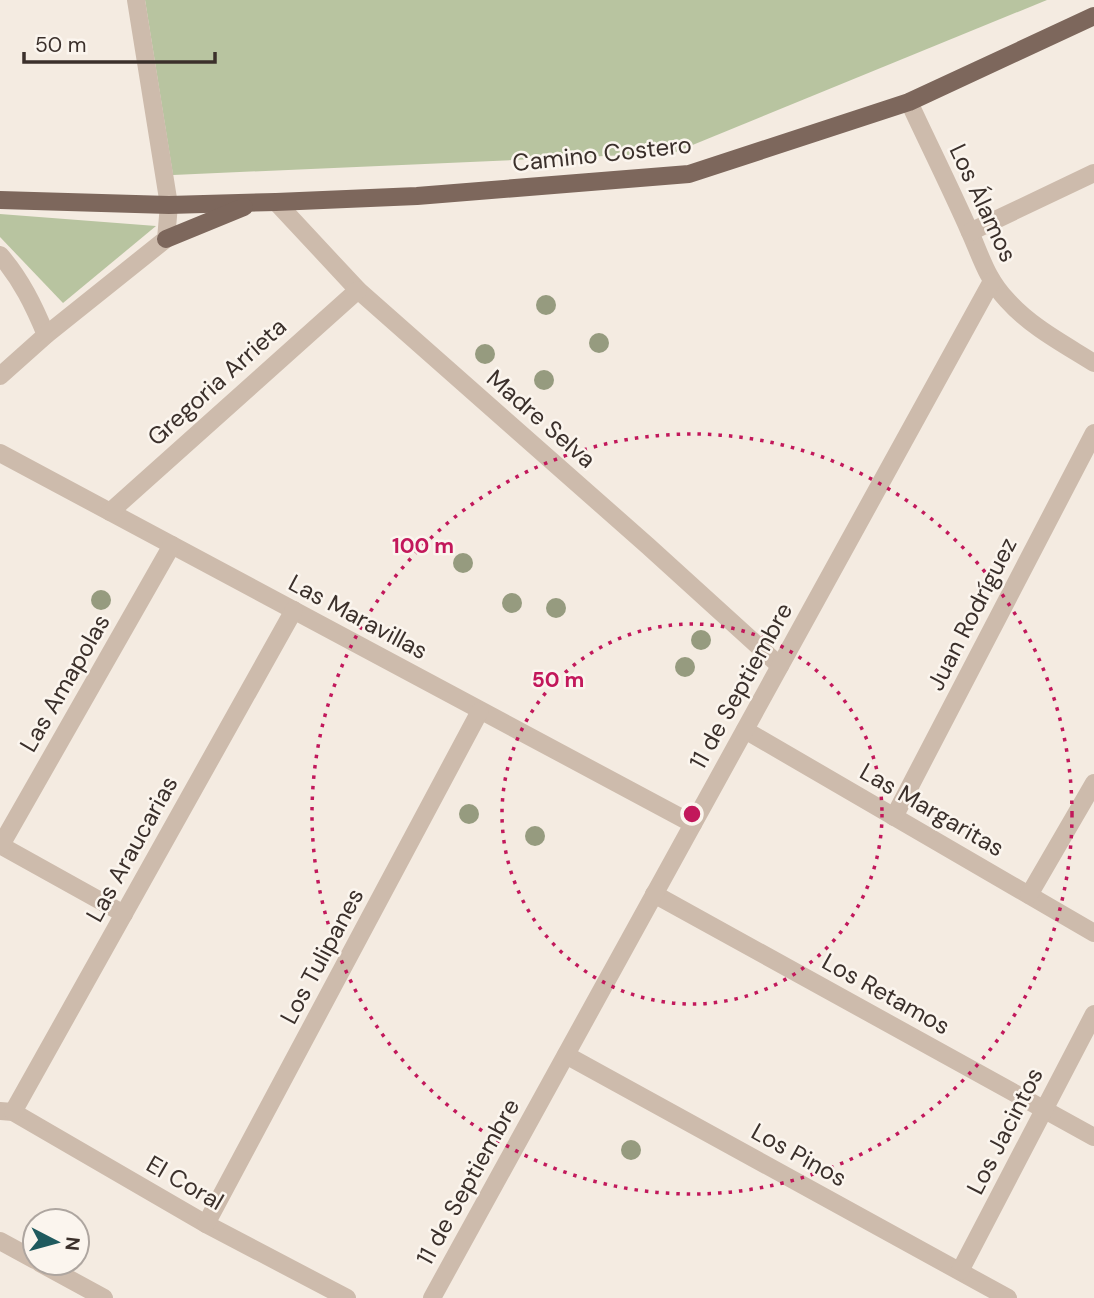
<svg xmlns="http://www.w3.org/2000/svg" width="1094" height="1298" font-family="'DM Sans',sans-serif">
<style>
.green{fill:#b8c4a0}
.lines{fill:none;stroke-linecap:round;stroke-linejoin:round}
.minor{stroke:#cdbbac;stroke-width:18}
.major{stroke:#7d675c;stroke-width:18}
.tree{fill:#969b7f}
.ring{fill:none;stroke:#c2185b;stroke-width:3.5;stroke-dasharray:3.5 7}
.labels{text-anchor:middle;stroke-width:5;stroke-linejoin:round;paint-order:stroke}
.street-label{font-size:24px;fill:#3b302b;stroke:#fbf5ee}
.centre{fill:#c2185b;stroke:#fbf5ee;stroke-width:3.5}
.ring-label{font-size:21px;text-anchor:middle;font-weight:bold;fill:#c2185b;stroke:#fbf5ee;stroke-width:5;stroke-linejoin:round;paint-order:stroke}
</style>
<rect width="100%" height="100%" fill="#f4ebe1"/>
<!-- green -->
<g class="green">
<polygon points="145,0 1047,0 673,153 173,175"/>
<polygon points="0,214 156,226 63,303 0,237"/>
</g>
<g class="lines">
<!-- minor -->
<g class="minor">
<path d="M909,102C929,145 950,187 969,230C981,256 986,278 1007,300C1031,327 1064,344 1094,363"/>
<polyline points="276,202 358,290 648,546 780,666"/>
<polyline points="970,232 1094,173"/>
<path d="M0,255C21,279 34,306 46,335"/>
<polyline points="0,376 46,335 166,239 169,205 136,0"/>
<polyline points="0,453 693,824"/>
<polyline points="110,512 358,290"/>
<polyline points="745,730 1094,933"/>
<polyline points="894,817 1094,433"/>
<polyline points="0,845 124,914"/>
<polyline points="1,845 172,545"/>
<polyline points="654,894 1094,1137"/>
<polyline points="1029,895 1094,783"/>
<polyline points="566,1055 1008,1298"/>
<polyline points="0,1111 13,1112 206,1224 347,1298"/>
<polyline points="13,1112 294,610"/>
<polyline points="206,1224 480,711"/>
<polyline points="0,1241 35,1260"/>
<polyline points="40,1263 104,1298"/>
<polyline points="960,1271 1094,1014"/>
<polyline points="432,1298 992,281"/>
</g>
<!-- major -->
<g class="major">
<polyline points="0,200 169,205 276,202 417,196 689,174 909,102 1094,16"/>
<polyline points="166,239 244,207"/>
</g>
</g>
<!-- trees -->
<g class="tree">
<circle cx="546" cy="305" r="10"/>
<circle cx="599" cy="343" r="10"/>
<circle cx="485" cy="354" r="10"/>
<circle cx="544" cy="380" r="10"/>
<circle cx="463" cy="563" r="10"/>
<circle cx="101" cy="600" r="10"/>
<circle cx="512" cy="603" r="10"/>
<circle cx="556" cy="608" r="10"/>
<circle cx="701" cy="640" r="10"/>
<circle cx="685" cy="667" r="10"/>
<circle cx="469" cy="814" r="10"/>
<circle cx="535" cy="836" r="10"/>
<circle cx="631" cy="1150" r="10"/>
</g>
<!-- distance rings -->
<g class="ring">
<circle cx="692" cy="814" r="190"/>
<circle cx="692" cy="814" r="380"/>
</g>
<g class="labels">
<!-- street labels -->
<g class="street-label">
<text transform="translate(602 154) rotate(-6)" y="8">Camino Costero</text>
<text transform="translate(983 203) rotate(65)" y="8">Los Álamos</text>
<text transform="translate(217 382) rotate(-42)" y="8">Gregoria Arrieta</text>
<text transform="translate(541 419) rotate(41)" y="8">Madre Selva</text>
<text transform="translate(972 614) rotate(-63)" y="8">Juan Rodríguez</text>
<text transform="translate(358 617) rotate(28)" y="8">Las Maravillas</text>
<text transform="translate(65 683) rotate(-60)" y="8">Las Amapolas</text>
<text transform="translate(741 686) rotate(-61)" y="8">11 de Septiembre</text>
<text transform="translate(932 810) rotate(30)" y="8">Las Margaritas</text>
<text transform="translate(132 849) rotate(-61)" y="8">Las Araucarias</text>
<text transform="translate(322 956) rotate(-62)" y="8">Los Tulipanes</text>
<text transform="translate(886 994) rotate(29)" y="8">Los Retamos</text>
<text transform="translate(1005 1131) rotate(-63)" y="8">Los Jacintos</text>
<text transform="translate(799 1155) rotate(29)" y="8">Los Pinos</text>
<text transform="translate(468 1182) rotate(-61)" y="8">11 de Septiembre</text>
<text transform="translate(185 1183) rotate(30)" y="8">El Coral</text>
</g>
</g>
<circle cx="692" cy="814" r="10" class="centre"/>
<g class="ring-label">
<text x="423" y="553">100 m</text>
<text x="558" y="687">50 m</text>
</g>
<!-- north arrow -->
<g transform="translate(56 1242) rotate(96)"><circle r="33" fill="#fbf5ee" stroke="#aea6a0" stroke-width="2"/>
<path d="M0-5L12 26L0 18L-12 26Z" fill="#1f5a5e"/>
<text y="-10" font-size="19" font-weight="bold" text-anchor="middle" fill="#3b302b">N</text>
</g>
<!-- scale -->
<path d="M24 52v10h191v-10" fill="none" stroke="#3b302b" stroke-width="3.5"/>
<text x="35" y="52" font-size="21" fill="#3b302b" stroke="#fbf5ee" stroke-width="5" paint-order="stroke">50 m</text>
</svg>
